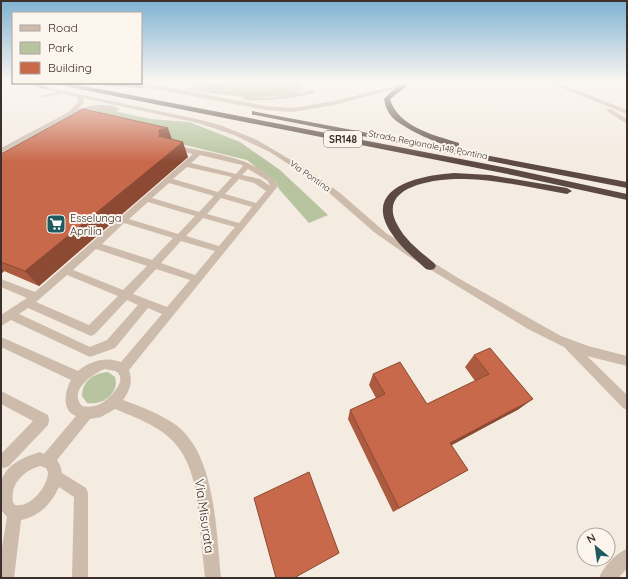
<svg xmlns="http://www.w3.org/2000/svg" width="628" height="579" font-family="Quicksand,sans-serif">
<style>
.green{fill:#b8c4a0}
.lines{fill:none;stroke-linecap:round;stroke-linejoin:round}
.minor{fill:#cdbbac;fill-rule:evenodd}
.highway{fill:#5c4a42;fill-rule:evenodd}
.wall{fill:#ac5a40}
.shaded-wall{fill:#8c4a34}
.building{fill:#c8694b;stroke:#8c4a34}
.labels{text-anchor:middle;stroke-width:4;stroke-linejoin:round;paint-order:stroke}
.far-street-label{font-size:9px;fill:#3b302b;stroke:#fbf5ee}
.shield{fill:#fbf5ee;stroke:#756b66;stroke-width:1}
.shield-label{font-size:10px;font-weight:bold;fill:#3b302b}
.poi-label{font-size:11px;fill:#3b302b;stroke:#fbf5ee;text-anchor:start}
.near-street-label{font-size:13px;fill:#3b302b;stroke:#fbf5ee}
</style>
<rect width="100%" height="100%" fill="#f4ebe1"/>
<!-- green -->
<g class="green">
<path d="M227,81H293L296,84C297,108 200,92 184,89L189,87H199Z"/>
<polygon points="98,110 110,110 151,119 189,122 240,142 280,170 328,215 309,223 279,189 276,182 247,160 173,142 83,113"/>
<path d="M108,372L115,377C120,394 101,406 87,403L82,396C82,381 94,373 108,372Z"/>
</g>
<g class="lines">
<!-- minor -->
<g class="minor">
<polygon points="183,81 190,81 196,84 209,81 219,81 195,88"/>
<path d="M299,81L302,83V90L297,94L312,90L315,92L314,93C290,99 270,101 245,100L242,98L245,96C263,98 281,100 296,89V83Z"/>
<polygon points="415,81 425,81 334,105 293,112 265,110 139,86 142,84 158,85 265,106 293,108 334,101"/>
<polygon points="545,81 553,81 627,110 627,114"/>
<path d="M17,83H27L201,120L220,125L257,140L308,170L340,193L386,233L458,278L561,336L588,346L627,356V366L587,356L627,395V410L623,408L564,347L528,329L408,256L374,232L319,184L270,152L234,135L198,123L83,98L84,102L78,109C90,106 109,102 120,109L117,111L94,110L73,114L1,153V148L69,112L78,102L77,97L64,94L41,98V96L57,92Z"/>
<polygon points="607,109 611,109 627,119 627,124 607,111"/>
<path d="M172,145C201,151 264,158 278,186L129,370C133,382 130,390 123,400C142,407 160,414 176,425C216,455 216,532 221,578H205L196,491C185,438 162,428 115,409L101,417L90,419L57,460L60,465L62,473L86,488L88,493V578H72L74,497L59,487C51,504 40,516 21,520L14,578H1V553L7,517L1,510C1,502 0,490 1,482C6,464 24,457 40,452L44,454L76,416C61,410 65,391 71,380L1,347V337L78,371C90,361 106,356 121,362L162,314L148,308L115,348L90,357L11,320L1,326V315L27,298L1,287V279L35,292L193,154L170,148V146ZM200,155L242,165L243,166L236,174L191,163ZM187,167L232,177L218,192L173,179ZM248,169L268,181L270,186L260,179L242,175ZM239,179L254,183L266,191L256,203L225,194ZM169,183L214,196L199,212L152,198ZM221,198L252,207L239,223L207,214ZM148,202L195,216L178,234L129,219ZM203,218L235,227L219,246L186,236ZM124,223L173,238L152,260L102,244ZM181,241L215,251L195,275L161,263ZM96,249L147,266L123,290L73,270ZM156,269L190,280L167,307L133,294ZM67,275L118,296L89,325L36,302ZM127,300L138,305L107,340L90,347L19,314L28,308L91,336L95,334ZM105,369C108,370 112,370 115,371C131,379 107,402 98,405C92,407 87,407 82,406C68,391 92,374 105,369ZM40,466L46,468L48,472C48,486 31,508 15,505L13,502C10,484 23,471 40,466Z"/>
<polygon points="1,391 48,415 49,420 48,425 9,466 4,468 1,467 1,452 2,453 33,421 1,404"/>
<path d="M627,549V569L618,578H599C603,567 616,553 627,549Z"/>
</g>
<!-- highway -->
<g class="highway">
<polygon points="31,83 39,83 48,88 43,89"/>
<polygon points="56,83 69,83 512,169 627,194 627,200 512,175 59,85"/>
<polygon points="102,83 142,84 145,86 142,88 104,86 102,85"/>
<path d="M402,85L407,86L390,99C398,127 434,135 459,143V147C446,149 403,128 393,118C388,113 385,106 384,99L392,91Z"/>
<polygon points="252,111 627,182 627,188 255,115 252,115"/>
<path d="M454,173L490,175L567,188L572,191L567,194C533,188 499,180 465,179C438,178 374,185 398,226C406,241 421,252 434,263L436,266L434,269L430,270L426,269C413,257 399,246 390,231C362,186 423,175 454,173Z"/>
</g>
</g>
<!-- wall -->
<g class="wall">
<polygon points="172,140 188,157 39,286 4,271 1,274 1,154"/>
<polygon points="474,355 519,409 451,445 468,470 393,512 348,419 350,410 376,398 369,385 373,374 427,404 475,381 465,367"/>
</g>
<!-- shaded-wall -->
<g class="shaded-wall">
<polygon points="168,128 173,142 158,136 159,130"/>
<polygon points="183,142 188,157 39,286 25,271"/>
<polygon points="1,268 4,271 1,274"/>
<polygon points="533,399 519,409 441,451 450,443"/>
</g>
<!-- building -->
<g class="building">
<polygon points="83,109 168,128 159,130 159,133 161,134 158,136 183,142 25,271 1,262 1,154"/>
<polygon points="490,348 533,399 450,443 468,470 399,508 350,410 385,394 373,374 400,362 427,404 489,374 474,355"/>
<polygon points="309,472 339,553 294,578 276,578 254,498"/>
</g>
<!-- sky -->
<linearGradient id="sky" x2="0" y2="1"><stop stop-color="#7eb2d2"/><stop offset="0.5" stop-color="#faf6f2"/><stop offset="1" stop-color="#faf6f2" stop-opacity="0"/></linearGradient>
<rect width="628" height="162" fill="url(#sky)"/>
<!-- icons -->
<defs>
<g id="supermarket-square" transform="scale(1)"><rect x="-9" y="-9" width="18" height="18" rx="4" fill="#1f5a5e" stroke="#fbf5ee"/><path d="M-6-5.5h2.5l.6 2H6L4.5 2H-2.5L-4.4-4H-6ZM-1.5 3.2a1.3 1.3 0 1 0 .1 0ZM3 3.2a1.3 1.3 0 1 0 .1 0Z" fill="#fff"/></g>
</defs>
<g fill-rule="evenodd">
<use href="#supermarket-square" x="56" y="224"/>
</g>
<g class="labels">
<!-- far-street labels -->
<g class="far-street-label">
<text transform="translate(428 145) rotate(11)" y="3">Strada Regionale 148 Pontina</text>
<text transform="translate(310 176) rotate(35)" y="3">Via Pontina</text>
</g>
<!-- shield labels -->
<rect class="shield" x="324" y="131" width="38" height="16" rx="3"/>
<g class="shield-label">
<text x="343" y="143">SR148</text>
</g>
<!-- poi labels -->
<g class="poi-label">
<text x="70" y="222">Esselunga<tspan x="70" dy="13">Aprilia</tspan></text>
</g>
<!-- near-street labels -->
<g class="near-street-label">
<text transform="translate(205 516) rotate(82)" y="5">Via Misurata</text>
</g>
</g>
<!-- border -->
<rect width="628" height="579" fill="none" stroke="#3b302b" stroke-width="4"/>
<!-- legend -->
<rect x="12" y="12" width="130" height="72" fill="#fbf5ee" stroke="#aea6a0"/>
<rect x="20" y="25" width="20" height="6" fill="#cdbbac" stroke="#aea6a0"/>
<text x="48" y="32" font-size="12" fill="#3b302b">Road</text>
<rect x="20" y="42" width="20" height="12" fill="#b8c4a0" stroke="#aea6a0"/>
<text x="48" y="52" font-size="12" fill="#3b302b">Park</text>
<rect x="20" y="62" width="20" height="12" fill="#c8694b" stroke="#aea6a0"/>
<text x="48" y="72" font-size="12" fill="#3b302b">Building</text>
<!-- north arrow -->
<g transform="translate(596 547) rotate(331)"><circle r="19" fill="#fbf5ee" stroke="#aea6a0"/>
<path d="M0-3L7 15L0 10L-7 15Z" fill="#1f5a5e"/>
<text y="-6" font-size="11" font-weight="bold" text-anchor="middle" fill="#3b302b">N</text>
</g>
</svg>
